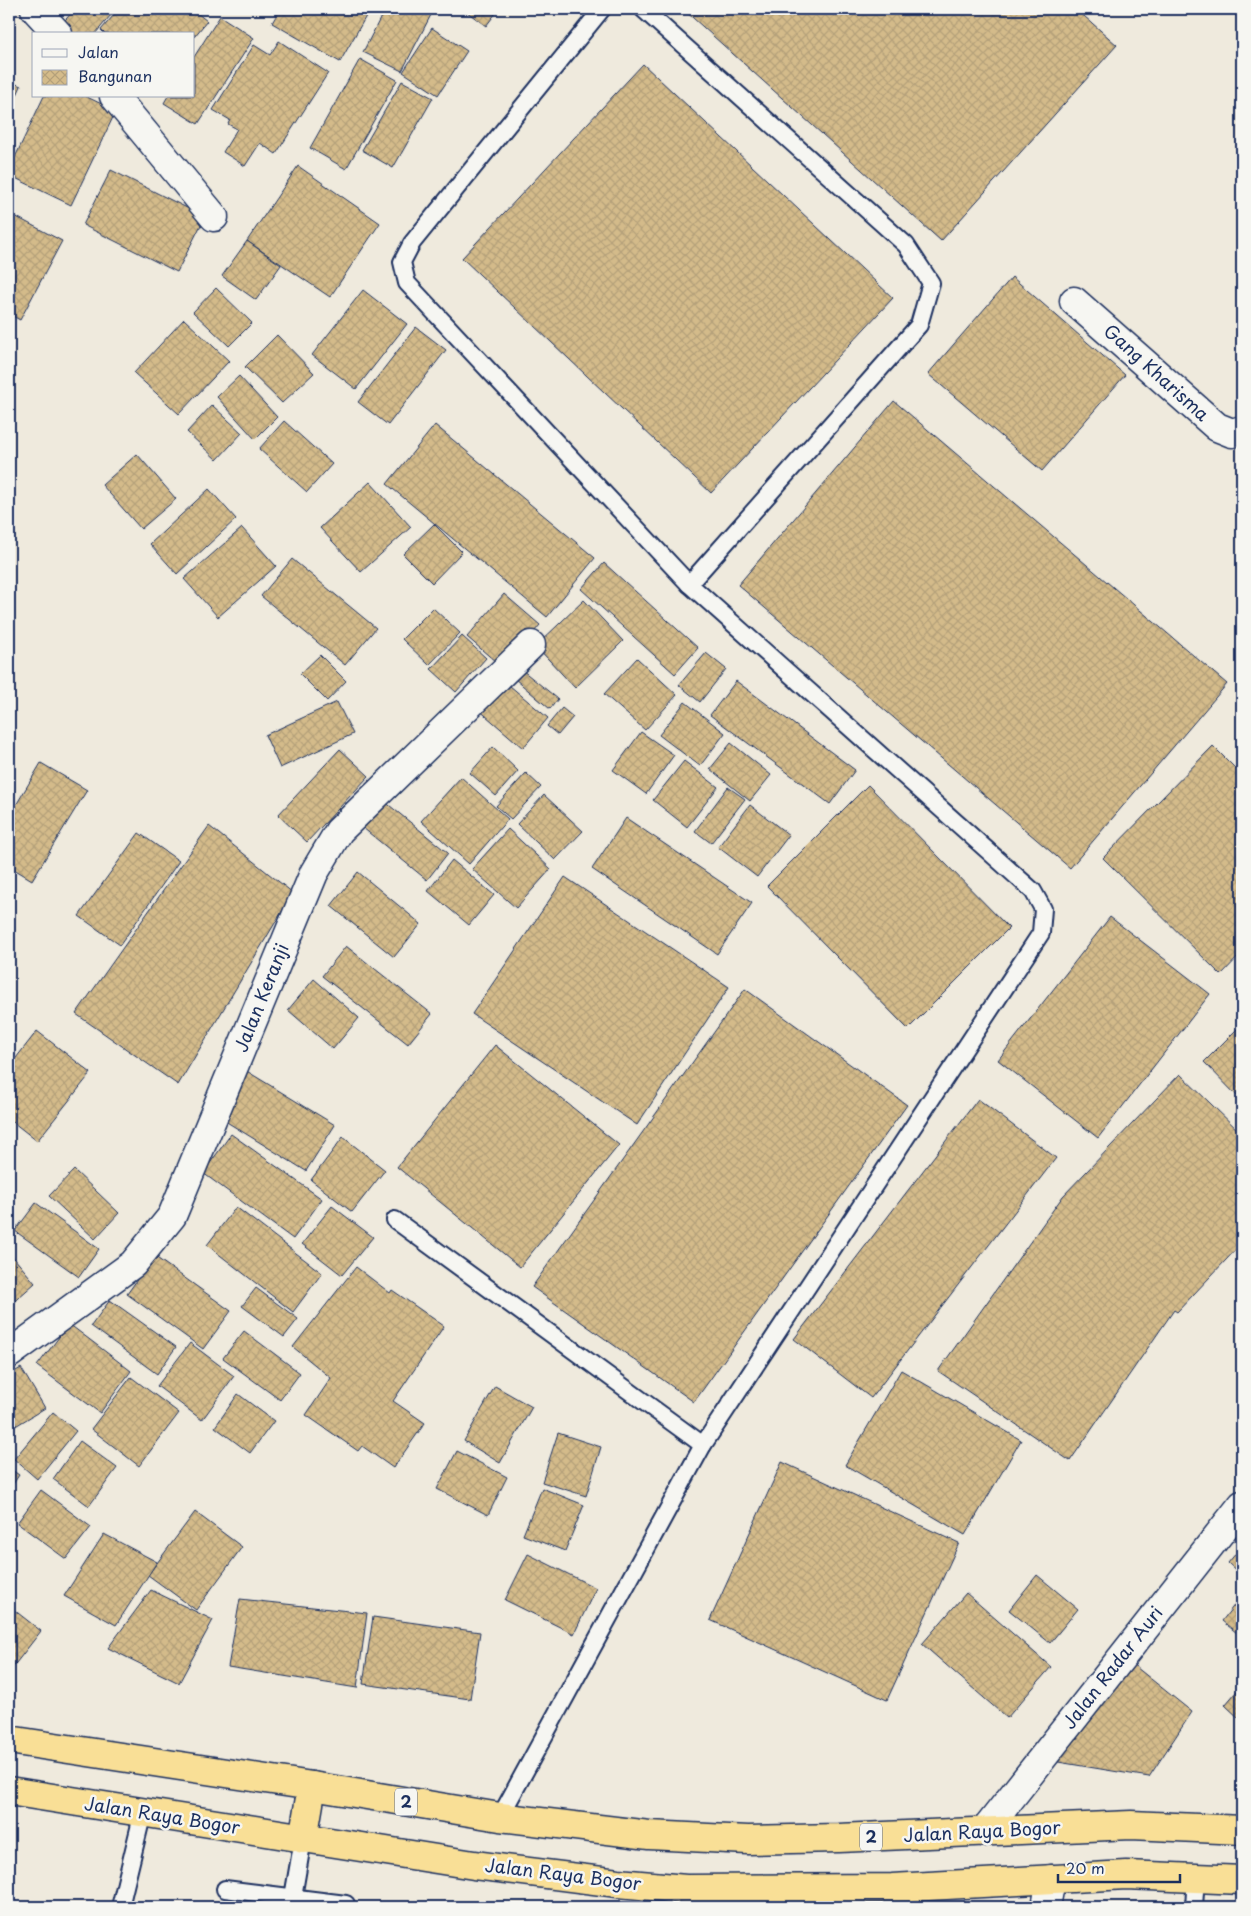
<svg xmlns="http://www.w3.org/2000/svg" width="1251" height="1916" font-family="'Playpen Sans',sans-serif">
<style>
.building{fill:url(#building-cross-hatch);stroke:#1b2f5e}
.lines{fill:none;stroke-linecap:round;stroke-linejoin:round}
.service-casing{stroke:#1b2f5e;stroke-width:20}
.minor-casing{stroke:#1b2f5e;stroke-width:31}
.secondary-casing{stroke:#1b2f5e;stroke-width:31}
.trunk-casing{stroke:#1b2f5e;stroke-width:31}
.service{stroke:#f6f6f2;stroke-width:16}
.minor{stroke:#f6f6f2;stroke-width:28}
.secondary{stroke:#f6f6f2;stroke-width:28}
.trunk{stroke:#f9df96;stroke-width:28}
.labels{text-anchor:middle;stroke-width:5;stroke-linejoin:round;paint-order:stroke}
.shield{fill:#f6f6f2;stroke:#5d6b8a;stroke-width:1}
.shield-label{font-size:16px;font-weight:bold;fill:#1b2f5e}
.street-label{font-size:18px;fill:#1b2f5e;stroke:#f6f6f2}
</style>
<defs>
<pattern id="building-cross-hatch" width="8" height="8" patternUnits="userSpaceOnUse" patternTransform="scale(1.25)"><rect width="8" height="8" fill="#d4bb8a"/><path d="M0 0l8 8M0 8l8-8" fill="none" stroke="#b5a17a"/></pattern>
</defs>
<rect width="100%" height="100%" fill="#efeadd"/>
<filter id="ink" filterUnits="userSpaceOnUse"><feTurbulence type="fractalNoise" baseFrequency=".02" numOctaves="2"/><feDisplacementMap in="SourceGraphic" scale="10" xChannelSelector="R" yChannelSelector="G"/><feConvolveMatrix kernelMatrix="1 2 1 2 8 2 1 2 1" color-interpolation-filters="sRGB"/></filter>
<g filter="url(#ink)">
<!-- building -->
<g class="building">
<polygon points="75,9 116,9 95,34 65,34 58,28"/>
<polygon points="119,9 192,9 207,21 194,37 194,34 105,34 101,30"/>
<polygon points="280,9 370,9 340,62 272,23"/>
<polygon points="385,9 434,9 402,71 363,52"/>
<polygon points="463,9 499,9 486,26"/>
<polygon points="683,9 1076,9 1117,45 941,241"/>
<polygon points="220,16 254,38 198,124 164,103 168,96 194,96 194,57"/>
<polygon points="432,28 467,51 438,95 403,72"/>
<polygon points="279,41 328,73 276,154 260,143 245,166 223,152 237,129 228,124 230,120 213,110 254,45 270,55"/>
<polygon points="360,59 397,80 346,169 310,148"/>
<polygon points="643,64 893,298 711,493 462,258"/>
<polygon points="9,81 21,86 9,113"/>
<polygon points="402,81 433,98 393,168 362,150"/>
<polygon points="44,96 85,96 116,111 71,205 9,175 9,170"/>
<polygon points="298,166 380,223 330,297 247,241"/>
<polygon points="111,170 205,217 177,272 83,225"/>
<polygon points="9,213 62,241 20,320 9,314"/>
<polygon points="247,241 281,265 256,300 222,276"/>
<polygon points="1012,277 1125,375 1042,471 928,374"/>
<polygon points="216,288 252,323 229,346 193,312"/>
<polygon points="363,290 407,324 356,389 312,355"/>
<polygon points="184,319 229,361 179,414 134,373"/>
<polygon points="416,327 446,350 388,425 358,402"/>
<polygon points="277,335 314,373 282,403 245,367"/>
<polygon points="239,376 277,417 255,439 217,397"/>
<polygon points="894,401 1227,684 1070,868 738,585"/>
<polygon points="212,405 242,433 217,460 187,432"/>
<polygon points="284,421 332,464 307,492 259,449"/>
<polygon points="435,425 595,558 547,617 387,484"/>
<polygon points="137,454 176,499 141,529 102,485"/>
<polygon points="370,482 411,527 361,572 320,528"/>
<polygon points="209,489 236,519 177,574 150,544"/>
<polygon points="434,524 462,552 432,583 403,554"/>
<polygon points="242,528 276,566 218,617 184,579"/>
<polygon points="292,559 376,628 345,665 261,596"/>
<polygon points="604,563 698,648 675,674 581,589"/>
<polygon points="504,594 540,625 503,668 467,637"/>
<polygon points="584,600 623,641 575,688 536,646"/>
<polygon points="433,608 460,633 429,665 402,639"/>
<polygon points="462,636 486,658 456,692 431,669"/>
<polygon points="706,653 726,669 700,702 679,685"/>
<polygon points="320,655 346,681 327,701 300,674"/>
<polygon points="637,658 677,695 645,730 604,694"/>
<polygon points="522,670 558,699 550,709 515,679"/>
<polygon points="503,680 548,718 523,748 478,709"/>
<polygon points="736,681 855,770 830,804 710,715"/>
<polygon points="337,702 353,734 280,768 265,735"/>
<polygon points="685,702 725,733 700,766 659,735"/>
<polygon points="562,708 573,717 558,735 547,726"/>
<polygon points="641,732 674,755 646,794 613,770"/>
<polygon points="731,743 771,775 750,801 710,769"/>
<polygon points="1213,746 1242,775 1242,953 1221,975 1103,858"/>
<polygon points="493,747 518,771 496,796 470,773"/>
<polygon points="340,749 369,776 307,842 278,815"/>
<polygon points="684,761 718,787 687,827 653,800"/>
<polygon points="41,763 87,790 32,880 9,866 9,817"/>
<polygon points="526,773 541,787 511,819 496,806"/>
<polygon points="461,777 508,819 469,864 421,821"/>
<polygon points="868,785 1009,928 908,1029 767,886"/>
<polygon points="728,787 745,799 711,843 695,831"/>
<polygon points="544,795 583,831 555,860 517,824"/>
<polygon points="384,801 448,853 427,880 363,828"/>
<polygon points="750,805 789,835 757,877 718,847"/>
<polygon points="626,818 752,903 717,954 592,869"/>
<polygon points="209,826 293,893 178,1085 76,1014"/>
<polygon points="508,829 551,869 516,908 472,869"/>
<polygon points="139,833 179,861 120,945 79,916"/>
<polygon points="452,860 494,895 469,925 428,891"/>
<polygon points="358,872 421,924 394,957 331,906"/>
<polygon points="565,877 729,987 637,1125 472,1014"/>
<polygon points="1110,917 1210,994 1098,1138 998,1060"/>
<polygon points="346,946 432,1014 408,1044 322,976"/>
<polygon points="314,979 359,1018 333,1049 288,1010"/>
<polygon points="745,989 907,1105 694,1402 532,1287"/>
<polygon points="1237,1029 1242,1035 1242,1101 1204,1062"/>
<polygon points="37,1031 91,1073 37,1141 9,1119 9,1067"/>
<polygon points="495,1045 619,1145 520,1267 397,1167"/>
<polygon points="245,1070 335,1125 306,1171 217,1116"/>
<polygon points="1180,1074 1242,1134 1242,1243 1177,1312 1174,1310 1070,1461 938,1371 1063,1196"/>
<polygon points="978,1099 1056,1158 871,1398 794,1339"/>
<polygon points="231,1134 322,1199 293,1239 203,1173"/>
<polygon points="343,1137 385,1170 352,1212 311,1180"/>
<polygon points="74,1170 119,1213 95,1239 49,1196"/>
<polygon points="36,1203 99,1249 79,1277 15,1231"/>
<polygon points="332,1206 373,1237 342,1275 302,1244"/>
<polygon points="236,1207 322,1273 293,1312 207,1245"/>
<polygon points="9,1217 17,1226 9,1233"/>
<polygon points="9,1252 35,1283 9,1306"/>
<polygon points="154,1256 231,1311 203,1349 127,1294"/>
<polygon points="356,1267 390,1293 392,1290 444,1326 393,1401 425,1423 393,1468 362,1446 358,1451 306,1415 331,1378 293,1347"/>
<polygon points="256,1288 298,1319 284,1337 242,1306"/>
<polygon points="110,1300 176,1347 157,1374 91,1326"/>
<polygon points="69,1324 131,1371 100,1413 37,1366"/>
<polygon points="244,1331 300,1373 280,1400 223,1358"/>
<polygon points="190,1343 234,1376 202,1420 157,1386"/>
<polygon points="21,1368 45,1408 9,1430 9,1375"/>
<polygon points="901,1370 1021,1440 965,1535 845,1465"/>
<polygon points="131,1377 179,1413 139,1466 91,1429"/>
<polygon points="495,1386 532,1407 500,1463 464,1441"/>
<polygon points="238,1394 274,1421 250,1453 215,1427"/>
<polygon points="53,1412 76,1431 37,1479 14,1459"/>
<polygon points="558,1433 601,1447 586,1496 542,1482"/>
<polygon points="80,1441 117,1468 89,1506 53,1479"/>
<polygon points="457,1451 507,1477 488,1515 437,1489"/>
<polygon points="782,1462 959,1543 887,1700 710,1620"/>
<polygon points="9,1468 19,1475 9,1490"/>
<polygon points="542,1488 584,1505 565,1551 523,1535"/>
<polygon points="41,1490 91,1527 66,1559 17,1523"/>
<polygon points="195,1512 242,1547 196,1610 148,1575"/>
<polygon points="104,1534 157,1562 116,1625 64,1596"/>
<polygon points="1242,1546 1242,1576 1228,1563"/>
<polygon points="528,1554 596,1588 574,1634 505,1600"/>
<polygon points="1037,1575 1078,1609 1050,1643 1009,1610"/>
<polygon points="151,1590 213,1620 179,1683 108,1648"/>
<polygon points="966,1593 1051,1667 1007,1718 922,1644"/>
<polygon points="1242,1595 1242,1637 1222,1621"/>
<polygon points="240,1599 367,1613 357,1688 228,1667"/>
<polygon points="9,1606 41,1631 9,1672"/>
<polygon points="373,1617 480,1632 470,1699 363,1684"/>
<polygon points="1131,1663 1192,1712 1149,1777 1052,1761"/>
<polygon points="1242,1685 1242,1721 1225,1705"/>
</g>
<g class="lines">
<!-- service casing -->
<g class="service-casing">
<g id="service">
<polyline points="643,9 906,245 931,283 919,325 689,584"/>
<polyline points="395,1220 703,1445"/>
<polyline points="500,1817 703,1445 1041,933 1043,909 1033,891 689,584 407,283 402,262 412,243 602,9"/>
<polyline points="225,1889 346,1904"/>
<polyline points="293,1897 303,1839"/>
<polyline points="120,1907 143,1812"/>
<polyline points="1194,1907 1196,1876"/>
</g>
</g>
<!-- minor casing -->
<g class="minor-casing">
<g id="minor">
<polyline points="35,9 58,34"/>
<polyline points="114,96 214,217"/>
<polyline points="1074,301 1217,427 1232,433 1242,430"/>
<polyline points="9,1354 133,1264 172,1216 314,873 339,831 531,645"/>
</g>
</g>
<!-- secondary casing -->
<g class="secondary-casing">
<g id="secondary">
<polyline points="984,1832 1242,1505"/>
<polyline points="1046,1907 1051,1879"/>
</g>
</g>
<!-- trunk casing -->
<g class="trunk-casing">
<g id="trunk">
<polyline points="9,1740 312,1786 500,1817 649,1835 748,1840 839,1838 1131,1825 1242,1830"/>
<polyline points="9,1791 474,1865 618,1883 686,1889 892,1888 1126,1875 1242,1880"/>
<polyline points="303,1839 312,1786"/>
</g>
</g>
<!-- service -->
<use href="#service" class="service"/>
<!-- minor -->
<use href="#minor" class="minor"/>
<!-- secondary -->
<use href="#secondary" class="secondary"/>
<!-- trunk -->
<use href="#trunk" class="trunk"/>
</g>
</g>
<g class="labels">
<!-- shield labels -->
<g class="shield">
<rect x="395" y="1788.5" width="22" height="27" rx="4"/>
<rect x="860" y="1823.5" width="22" height="27" rx="4"/>
</g>
<g class="shield-label">
<text x="406" y="1808">2</text>
<text x="871" y="1843">2</text>
</g>
<!-- street labels -->
<g class="street-label">
<text transform="translate(1156 373) rotate(42)" y="6">Gang Kharisma</text>
<text transform="translate(262 998) rotate(-68)" y="6">Jalan Keranji</text>
<text transform="translate(1113 1668) rotate(-52)" y="6">Jalan Radar Auri</text>
<text transform="translate(162 1816) rotate(9)" y="6">Jalan Raya Bogor</text>
<text transform="translate(982 1832) rotate(-3)" y="6">Jalan Raya Bogor</text>
<text transform="translate(563 1875) rotate(7)" y="6">Jalan Raya Bogor</text>
</g>
</g>
<!-- margin -->
<rect width="1251" height="1916" fill="none" stroke="#f6f6f2" stroke-width="30"/>
<rect x="15" y="15" width="1221" height="1886" fill="none" stroke="#1b2f5e" stroke-width="2" filter="url(#ink)"/>
<!-- legend -->
<rect x="32" y="32" width="162" height="65" fill="#f6f6f2" stroke="#9ea6b7"/>
<rect x="42" y="49" width="25" height="8" fill="#f6f6f2" stroke="#9ea6b7"/>
<text x="78" y="58" font-size="15" fill="#1b2f5e">Jalan</text>
<rect x="42" y="70" width="25" height="15" fill="url(#building-cross-hatch)" stroke="#9ea6b7"/>
<text x="78" y="82" font-size="15" fill="#1b2f5e">Bangunan</text>
<!-- scale -->
<path d="M1058 1874v8h122v-8" fill="none" stroke="#1b2f5e" stroke-width="2.5"/>
<text x="1066" y="1874" font-size="15" fill="#1b2f5e" stroke="#f6f6f2" stroke-width="4" paint-order="stroke">20 m</text>
</svg>
